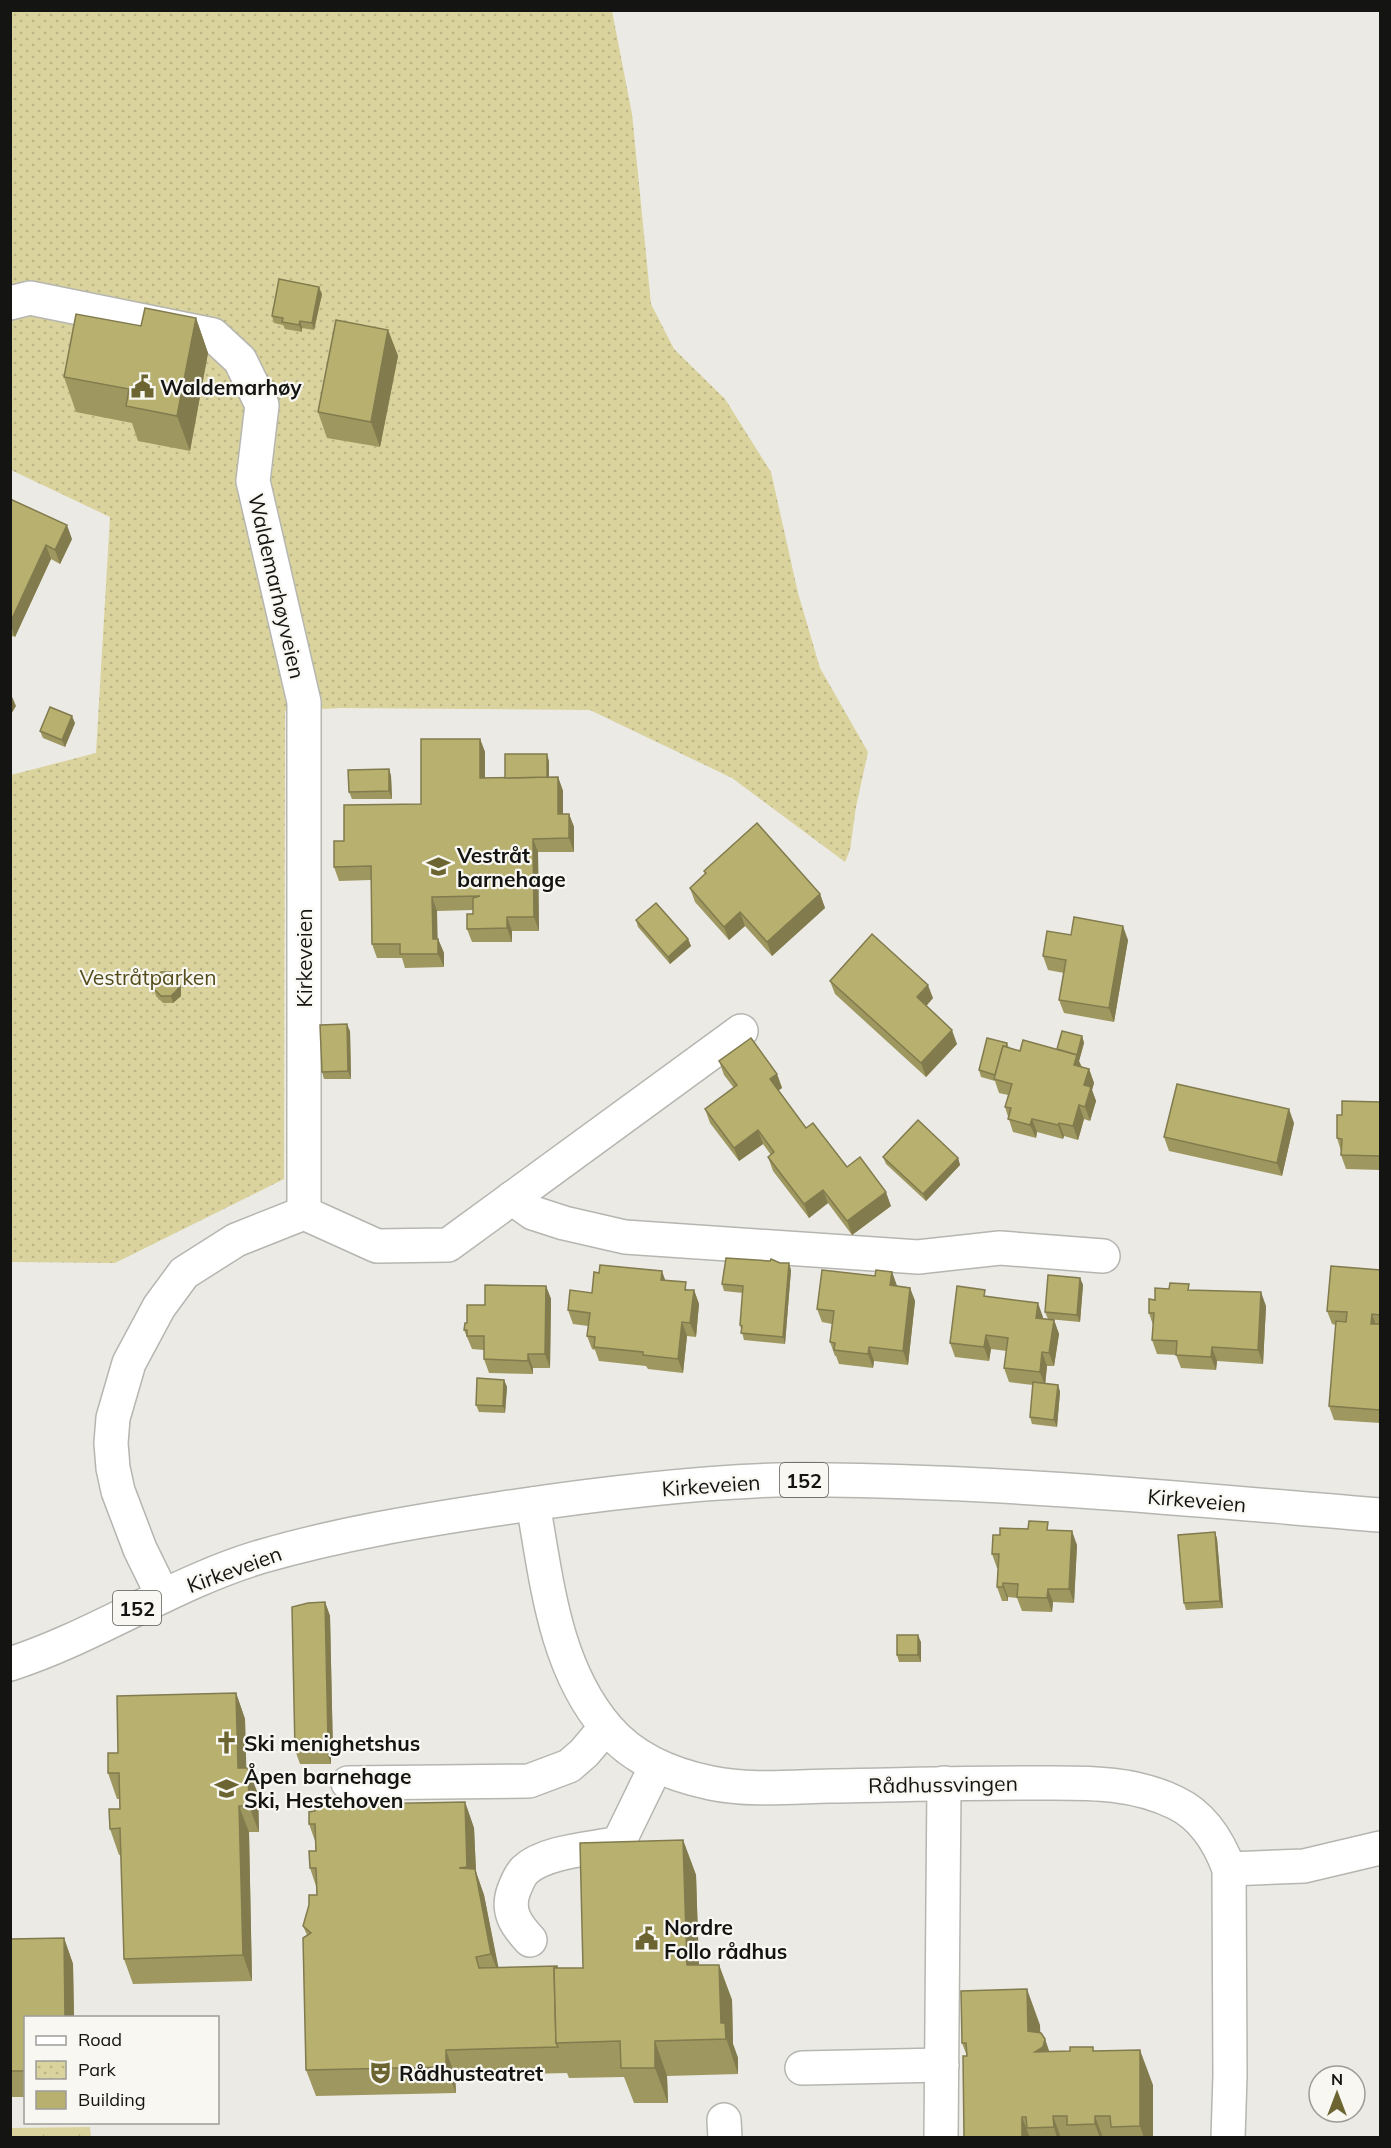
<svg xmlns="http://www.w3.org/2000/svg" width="1391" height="2148" font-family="Mulish,sans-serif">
	<defs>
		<pattern id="grass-tufts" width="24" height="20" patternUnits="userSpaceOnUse" patternTransform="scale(1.5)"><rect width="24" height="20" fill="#dad39d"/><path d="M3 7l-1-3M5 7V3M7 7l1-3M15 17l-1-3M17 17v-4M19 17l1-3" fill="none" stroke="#bab486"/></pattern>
		<pattern id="park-dots" width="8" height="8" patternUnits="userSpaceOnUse" patternTransform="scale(1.5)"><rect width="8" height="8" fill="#dad39d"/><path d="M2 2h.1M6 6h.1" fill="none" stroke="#bab486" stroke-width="1.8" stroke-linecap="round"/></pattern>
	</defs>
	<rect width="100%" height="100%" fill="#ebeae5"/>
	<polygon fill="url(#grass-tufts)" points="90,2127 91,2137 11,2137 11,2128"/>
	<polygon fill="url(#park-dots)" points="11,11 612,11 632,114 651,304 674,349 725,399 771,472 798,593 820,668 868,752 856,807 850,850 845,862 732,778 590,710 341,708 285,711 284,1179 115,1263 11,1262 11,775 96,753 110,517 11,470"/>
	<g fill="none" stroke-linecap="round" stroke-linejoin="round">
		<defs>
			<g id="minor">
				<polyline points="10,303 30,298 213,335 240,360 262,405 253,481 304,702 304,1213"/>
				<polyline points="512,1198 533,1213 564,1223 625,1237 918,1257 1000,1248 1103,1256"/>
				<path d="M533,1504c14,77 21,162 74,224 26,31 65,47 104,55 38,8 80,4 119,3 69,-1 138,-3 207,-3 48,0 95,-2 139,20 27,13 43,39 53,66l1,207 -2,62"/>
				<polyline points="163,1596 140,1549 118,1491 113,1468 111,1443 113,1418 129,1363 159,1307 184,1273 236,1240 304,1213 377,1246 448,1245 741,1031"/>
				<polyline points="348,1783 529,1781 569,1766 584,1753 606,1727"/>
				<polyline points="1229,1869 1304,1866 1380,1848"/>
				<path d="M530,1940c-14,-15 -24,-29 -16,-50 3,-7 5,-14 11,-20 19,-18 63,-21 89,-26l6,-4 36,-74"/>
				<polyline points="802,2068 942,2065"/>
				<polyline points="724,2120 725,2138"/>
				<polyline points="941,2138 944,1783"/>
			</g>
			<path id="major" d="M10,1664c87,-28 164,-82 253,-108 76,-22 155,-35 234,-47 92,-14 186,-26 280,-29 53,-1 108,1 161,3 148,6 295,20 442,32"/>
		</defs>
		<use href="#minor" stroke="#b6b6b1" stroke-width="36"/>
		<use href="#major" stroke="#b6b6b1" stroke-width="36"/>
		<use href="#minor" stroke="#fff" stroke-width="33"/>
		<use href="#major" stroke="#fff" stroke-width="33"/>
	</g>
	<g fill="#9e975f">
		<polygon points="322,294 314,330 302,328 302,332 285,329 283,325 274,323 272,316"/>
		<polygon points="196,318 208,353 190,451 138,441 132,423 76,412 64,377 141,326"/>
		<polygon points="388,330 398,356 380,447 327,438 318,412"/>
		<polygon points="10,499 72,539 60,564 51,559 15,637 10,635"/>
		<polygon points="75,723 65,747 43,738 40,731"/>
		<polygon points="480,739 485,752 485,778 505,778 549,761 549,777 558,777 563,791 563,814 569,814 574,827 574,852 538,852 539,931 512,931 512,942 472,942 467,929 473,914 473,910 437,911 437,939 438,939 444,953 444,967 405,968 402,958 377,958 372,944 371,880 339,881 334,867 344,841 421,804"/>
		<polygon points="389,769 391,776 392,799 352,799 349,792"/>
		<polygon points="704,871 820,894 825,908 772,956 745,926 729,940 695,902 690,888 705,874"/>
		<polygon points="636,920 688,939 691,946 670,964 638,927"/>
		<polygon points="1071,935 1128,940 1114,1022 1064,1013 1059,1000 1064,973 1048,970 1043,956"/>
		<polygon points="178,979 181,986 181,996 173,1003 163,1003 156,996 154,989"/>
		<polygon points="830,981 933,998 926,1006 957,1044 926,1077 835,994"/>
		<polygon points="350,1031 351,1079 324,1079 322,1072"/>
		<polygon points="1082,1036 1084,1043 1079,1061 1082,1067 1089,1069 1094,1083 1092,1090 1096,1101 1090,1121 1084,1119 1078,1140 1064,1136 1063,1139 1037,1132 1036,1138 1013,1132 1005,1107 1008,1095 999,1093 995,1081 981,1077 979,1070 1007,1043 1009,1048 1020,1051 1057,1049"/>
		<polygon points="719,1061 777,1074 782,1088 778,1090 806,1128 847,1167 891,1206 852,1235 828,1203 809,1218 773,1171 768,1157 771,1155 763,1144 739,1161 710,1123 705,1109 734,1088 724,1075"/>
		<polygon points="1380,1102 1380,1170 1346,1169 1341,1155 1341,1151 1337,1138 1342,1115"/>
		<polygon points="1294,1123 1282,1176 1169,1151 1164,1137"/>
		<polygon points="883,1157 958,1158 960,1165 926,1201 886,1164"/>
		<polygon points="791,1270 785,1344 744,1340 740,1325 743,1293 724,1291 722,1284"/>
		<polygon points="1380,1270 1380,1423 1334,1420 1329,1406 1336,1325 1332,1324 1327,1311"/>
		<polygon points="892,1272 897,1286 910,1288 915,1301 908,1365 874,1361 873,1368 839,1364 836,1356 835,1356 830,1342 832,1324 822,1322 817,1309 875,1276"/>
		<polygon points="1080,1278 1083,1285 1080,1322 1048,1319 1045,1312"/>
		<polygon points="666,1280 689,1290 694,1290 699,1304 696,1337 687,1336 683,1373 648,1369 646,1366 599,1361 595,1350 592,1349 587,1336 588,1326 573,1324 568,1310 592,1293"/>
		<polygon points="546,1286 551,1299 550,1368 533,1368 533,1374 489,1373 484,1359 484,1350 472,1349 464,1330 467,1323 485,1305"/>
		<polygon points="1191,1290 1266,1306 1263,1364 1217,1361 1216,1370 1181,1368 1176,1355 1157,1354 1152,1340 1153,1325 1149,1313 1155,1300"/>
		<polygon points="987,1296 1043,1317 1043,1319 1054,1320 1059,1334 1054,1366 1047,1366 1045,1384 1058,1385 1060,1392 1057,1427 1032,1424 1030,1417 1033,1385 1009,1382 1004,1368 1007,1351 991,1349 989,1361 955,1357 950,1343"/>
		<polygon points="504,1380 507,1387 505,1413 479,1412 476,1405"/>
		<polygon points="1051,1530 1077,1545 1074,1603 1053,1602 1052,1612 1022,1611 1017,1598 1008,1597 1008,1601 1002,1601 997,1587 998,1568 997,1568 992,1554 1000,1535"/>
		<polygon points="1215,1532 1217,1539 1223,1608 1186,1610 1184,1603"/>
		<polygon points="325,1602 330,1616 333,1754 331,1754 331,1764 300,1764 295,1750"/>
		<polygon points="921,1642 921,1662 899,1662 897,1655"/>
		<polygon points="236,1693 245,1719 246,1768 258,1794 259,1832 249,1832 252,1981 133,1984 124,1959 121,1855 119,1855 110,1829 120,1809 119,1799 117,1799 108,1773 118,1753"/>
		<polygon points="465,1802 474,1828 476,1872 484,1895 498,1968 557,1966 558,1968 583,1968 683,1840 696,1875 699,1965 719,1965 732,2000 733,2044 738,2058 738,2074 667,2076 668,2103 634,2103 624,2077 569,2078 567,2073 455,2076 456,2093 316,2096 306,2070 307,1935 303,1926 317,1895 316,1886 310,1868 316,1851 315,1841 309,1824"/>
		<polygon points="64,1938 73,1964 74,2018 26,2018 26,2097 10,2097 10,1939"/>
		<polygon points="1040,2025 1040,2033 1045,2039 1049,2052 1095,2051 1153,2085 1153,2138 964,2138 967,2056 962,2043"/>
	</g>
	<g fill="#817b4e">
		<polygon points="319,287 322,294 314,330 312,323"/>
		<polygon points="196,318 208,353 190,451 177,416"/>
		<polygon points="300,321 302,328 302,332 299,325"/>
		<polygon points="388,330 398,356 380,447 371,422"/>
		<polygon points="67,525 72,539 60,564 55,550"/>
		<polygon points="46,545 51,559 15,637 10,623"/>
		<polygon points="10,692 16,706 10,716"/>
		<polygon points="72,716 75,723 65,747 62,740"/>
		<polygon points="480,739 485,752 485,792 480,778"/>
		<polygon points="547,754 549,761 549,785 547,778"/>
		<polygon points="389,769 391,776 392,799 389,791"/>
		<polygon points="558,777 563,791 563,827 558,814"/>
		<polygon points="569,814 574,827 574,852 569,838"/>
		<polygon points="533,839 538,852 539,931 534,917"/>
		<polygon points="820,894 825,908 772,956 767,942"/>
		<polygon points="432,897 437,911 438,953 433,939"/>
		<polygon points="740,912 745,926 729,940 724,927"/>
		<polygon points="507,917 512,931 512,942 507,928"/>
		<polygon points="1123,926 1128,940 1114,1022 1109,1008"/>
		<polygon points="438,939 444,953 444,967 438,954"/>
		<polygon points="688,939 691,946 670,964 668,957"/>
		<polygon points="178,979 181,986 181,996 173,1003 171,996"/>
		<polygon points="928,985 933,998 922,1011 917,997"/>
		<polygon points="347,1024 350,1031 351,1079 348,1071"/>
		<polygon points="952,1030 957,1044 926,1077 921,1063"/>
		<polygon points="1082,1036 1084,1043 1079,1061 1082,1069 1074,1065"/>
		<polygon points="1089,1069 1094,1083 1092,1090 1096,1101 1090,1121 1085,1107 1084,1085"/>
		<polygon points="777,1074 782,1088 775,1093 770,1079"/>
		<polygon points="1079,1105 1084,1119 1078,1140 1073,1126"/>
		<polygon points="1289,1109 1294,1123 1282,1176 1277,1163"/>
		<polygon points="1032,1119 1037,1132 1036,1138 1030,1125"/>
		<polygon points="1059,1123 1064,1136 1063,1139 1058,1125"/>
		<polygon points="758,1130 763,1144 739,1161 734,1148"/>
		<polygon points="958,1158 960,1165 926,1201 923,1194"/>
		<polygon points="823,1190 828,1203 809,1218 804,1204"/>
		<polygon points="886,1192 891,1206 852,1235 847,1221"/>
		<polygon points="789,1263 791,1270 785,1344 783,1337"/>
		<polygon points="662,1271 667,1285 661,1280"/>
		<polygon points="892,1272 897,1286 890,1285"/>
		<polygon points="1080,1278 1083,1285 1080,1322 1077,1315"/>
		<polygon points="546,1286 551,1299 550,1368 545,1354"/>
		<polygon points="910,1288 915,1301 908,1365 903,1351"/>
		<polygon points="694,1290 699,1304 696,1337 690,1323"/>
		<polygon points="1261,1292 1266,1306 1263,1364 1258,1350"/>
		<polygon points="1038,1303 1043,1317 1041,1332 1036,1318"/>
		<polygon points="1372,1314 1377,1328 1371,1324"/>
		<polygon points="1054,1320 1059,1334 1054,1366 1049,1353"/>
		<polygon points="682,1322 687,1336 683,1373 678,1359"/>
		<polygon points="986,1335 991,1349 989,1361 984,1347"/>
		<polygon points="869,1347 874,1361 873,1368 868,1354"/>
		<polygon points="1212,1347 1217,1361 1216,1370 1211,1357"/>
		<polygon points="1042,1352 1047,1366 1045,1386 1040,1372"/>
		<polygon points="528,1354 533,1368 533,1374 528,1361"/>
		<polygon points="504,1380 507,1387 505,1413 503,1406"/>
		<polygon points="1058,1385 1060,1392 1057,1427 1054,1420"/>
		<polygon points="1072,1531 1077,1545 1074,1603 1069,1589"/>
		<polygon points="1215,1532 1217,1539 1223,1608 1220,1601"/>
		<polygon points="1003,1583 1008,1597 1008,1601 1003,1587"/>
		<polygon points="1048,1589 1053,1602 1052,1612 1047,1598"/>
		<polygon points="325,1602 330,1616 333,1754 328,1740"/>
		<polygon points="918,1635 921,1642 921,1662 918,1655"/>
		<polygon points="236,1693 245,1719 247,1794 238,1768"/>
		<polygon points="326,1740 331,1754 331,1764 326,1750"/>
		<polygon points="248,1768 258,1794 259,1832 249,1806"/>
		<polygon points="465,1802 474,1828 476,1872 484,1895 501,1980 491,1954 476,1893 467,1867"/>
		<polygon points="239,1806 249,1832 252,1981 243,1955"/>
		<polygon points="683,1840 696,1875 700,2000 687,1965"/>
		<polygon points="64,1938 73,1964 74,2018 65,2018"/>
		<polygon points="719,1965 732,2000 733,2044 738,2058 738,2074 721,2023"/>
		<polygon points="1027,1989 1040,2025 1041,2048 1045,2039 1057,2074 1048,2087 1028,2031"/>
		<polygon points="655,2041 667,2076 668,2103 655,2068"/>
		<polygon points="446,2050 455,2076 456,2093 446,2067"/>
		<polygon points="1140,2050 1153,2085 1153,2138 1144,2138 1140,2126"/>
		<polygon points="1053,2116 1061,2138 1057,2138 1054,2127"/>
		<polygon points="1095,2116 1103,2138 1100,2138 1095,2124"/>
		<polygon points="1022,2117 1030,2138 1022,2138"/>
	</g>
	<g fill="#b8b06f" stroke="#817b4e" stroke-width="1.5">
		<polygon points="279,279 319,287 312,323 300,321 299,325 282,322 283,318 272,316"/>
		<polygon points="145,308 196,318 177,416 126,406 129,389 64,377 76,314 141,326"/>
		<polygon points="336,320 388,330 371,422 318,412"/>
		<polygon points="10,499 67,525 55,550 46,545 10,623"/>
		<polygon points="50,707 72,716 62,740 40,731"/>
		<polygon points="421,739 480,739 480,778 558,777 558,814 569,814 569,838 533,839 534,917 507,917 507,928 467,929 467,914 473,914 473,898 480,896 432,897 433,939 438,939 438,954 400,954 400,944 372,944 371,866 334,867 334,841 344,841 344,805 421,804"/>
		<polygon points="505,754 547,754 547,777 505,778"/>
		<polygon points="389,769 389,791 349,792 348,770"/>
		<polygon points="757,823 820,894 767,942 740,912 724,927 690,888 706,873 704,871"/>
		<polygon points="656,903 688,939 668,957 636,920"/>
		<polygon points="1074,917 1123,926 1109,1008 1059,1000 1066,960 1043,956 1047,931 1071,935"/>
		<polygon points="872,934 928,985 917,997 952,1030 921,1063 830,981"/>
		<polygon points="161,972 171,972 178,979 178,989 171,996 161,996 154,989 154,979"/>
		<polygon points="347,1024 348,1071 322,1072 320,1025"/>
		<polygon points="1062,1031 1082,1036 1077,1055 1057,1049"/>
		<polygon points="751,1038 777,1074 770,1079 806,1128 813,1123 847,1167 860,1157 886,1192 847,1221 823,1190 804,1204 768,1157 774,1152 758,1130 734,1148 705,1109 737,1085 719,1061"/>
		<polygon points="987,1038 1007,1043 1006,1047 1003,1046 995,1075 979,1070"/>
		<polygon points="1023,1040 1077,1055 1074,1065 1089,1069 1084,1085 1091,1087 1085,1107 1079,1105 1073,1126 1059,1123 1058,1125 1032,1119 1030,1125 1008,1119 1011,1108 1005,1107 1012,1084 994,1079 1003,1046 1020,1051"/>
		<polygon points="1177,1084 1289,1109 1277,1163 1164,1137"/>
		<polygon points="1342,1101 1380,1102 1380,1156 1341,1155 1342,1139 1337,1138 1337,1115 1342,1115"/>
		<polygon points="918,1120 958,1158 923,1194 883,1157"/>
		<polygon points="726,1258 770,1261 771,1259 780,1263 789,1263 783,1337 741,1333 742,1326 740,1325 743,1286 722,1284"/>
		<polygon points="600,1265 662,1271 661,1280 686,1282 685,1290 694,1290 690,1323 682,1322 678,1359 643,1355 643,1352 594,1347 595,1337 587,1336 590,1313 568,1310 570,1290 592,1293 594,1272 599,1273"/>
		<polygon points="1331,1266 1380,1270 1380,1315 1372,1314 1371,1324 1380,1324 1380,1410 1329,1406 1336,1321 1346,1322 1347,1312 1327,1311"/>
		<polygon points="822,1270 875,1276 876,1270 892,1272 890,1285 910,1288 903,1351 869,1347 868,1354 834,1350 835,1343 830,1342 834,1311 817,1309"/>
		<polygon points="1048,1275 1080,1278 1077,1315 1045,1312"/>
		<polygon points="1170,1283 1189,1284 1188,1290 1261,1292 1258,1350 1212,1347 1211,1357 1176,1355 1177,1341 1152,1340 1154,1313 1149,1313 1149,1299 1155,1300 1155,1288 1169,1289"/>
		<polygon points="485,1285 546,1286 545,1354 528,1354 528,1361 484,1359 484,1336 467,1336 467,1330 464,1330 465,1323 467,1323 467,1305 485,1305"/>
		<polygon points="957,1286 985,1290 984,1296 1038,1303 1036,1318 1054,1320 1049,1353 1042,1352 1040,1372 1004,1368 1008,1338 986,1335 984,1347 950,1343"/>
		<polygon points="477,1378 504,1380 503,1406 476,1405"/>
		<polygon points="1033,1382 1058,1385 1054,1420 1030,1417"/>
		<polygon points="1029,1521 1048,1522 1047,1530 1072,1531 1069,1589 1048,1589 1047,1598 1017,1597 1018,1584 1003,1583 1003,1587 997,1587 999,1554 992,1554 993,1535 1000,1535 1000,1528 1028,1529"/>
		<polygon points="1215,1532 1220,1601 1184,1603 1178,1535"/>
		<polygon points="325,1602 328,1740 326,1740 326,1750 295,1750 292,1607 308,1603"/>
		<rect x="897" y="1635" width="21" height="20"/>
		<polygon points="236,1693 238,1768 248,1768 249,1806 239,1806 243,1955 124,1959 120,1828 110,1829 109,1809 120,1809 119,1773 108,1773 108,1753 118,1753 117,1696"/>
		<polygon points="465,1802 467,1867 459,1868 475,1869 491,1954 476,1957 479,1968 557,1966 557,1968 554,1968 556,2043 558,2047 446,2050 446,2067 306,2070 303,1938 311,1933 303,1926 309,1905 309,1895 317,1895 316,1868 310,1868 309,1851 316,1851 315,1824 309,1824 309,1812 315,1811 314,1805"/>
		<polygon points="683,1840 687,1965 719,1965 721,2023 725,2023 726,2039 655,2041 655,2068 621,2068 620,2041 556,2043 554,1968 583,1968 580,1843"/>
		<polygon points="64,1938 65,2018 26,2018 26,2071 10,2071 10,1939"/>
		<polygon points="1027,1989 1028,2031 1041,2033 1045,2039 1043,2047 1035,2052 1070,2051 1070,2047 1093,2047 1093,2051 1140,2050 1140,2126 1111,2127 1110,2116 1095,2116 1095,2124 1067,2125 1067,2116 1053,2116 1054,2127 1027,2128 1026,2117 1022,2117 1022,2138 964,2138 963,2056 967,2056 966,2043 962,2043 961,1991"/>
	</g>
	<defs>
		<symbol id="civic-bare" viewBox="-9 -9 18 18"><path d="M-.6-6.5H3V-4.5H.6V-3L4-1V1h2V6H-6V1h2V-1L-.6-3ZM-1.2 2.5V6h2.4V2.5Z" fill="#6c6532" stroke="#f8f7f2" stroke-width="2.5" paint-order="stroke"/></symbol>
		<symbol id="school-bare" viewBox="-9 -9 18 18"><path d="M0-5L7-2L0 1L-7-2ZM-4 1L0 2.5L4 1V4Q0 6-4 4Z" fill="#6c6532" stroke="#f8f7f2" stroke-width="2.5" paint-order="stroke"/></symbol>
		<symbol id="church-bare" viewBox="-9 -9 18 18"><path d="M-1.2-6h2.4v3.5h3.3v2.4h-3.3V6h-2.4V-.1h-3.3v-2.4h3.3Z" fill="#6c6532" stroke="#f8f7f2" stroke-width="2.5" paint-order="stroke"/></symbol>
		<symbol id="theatre-bare" viewBox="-9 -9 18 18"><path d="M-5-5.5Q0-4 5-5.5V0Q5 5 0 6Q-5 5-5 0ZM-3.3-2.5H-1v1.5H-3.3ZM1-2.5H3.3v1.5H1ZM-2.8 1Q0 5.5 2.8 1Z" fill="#6c6532" stroke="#f8f7f2" stroke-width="2.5" paint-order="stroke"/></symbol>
	</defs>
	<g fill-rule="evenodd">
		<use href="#civic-bare" x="126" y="370" width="33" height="33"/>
		<use href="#school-bare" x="422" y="850" width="33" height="33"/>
		<use href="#church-bare" x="210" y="1726" width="33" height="33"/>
		<use href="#school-bare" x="210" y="1772" width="33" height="33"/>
		<use href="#civic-bare" x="630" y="1922" width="33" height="33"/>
		<use href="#theatre-bare" x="364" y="2056" width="33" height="33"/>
	</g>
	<g text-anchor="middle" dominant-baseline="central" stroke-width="4.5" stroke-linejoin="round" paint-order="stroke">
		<g fill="#f8f7f2" stroke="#585855" stroke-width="1.5">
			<rect x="780" y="1463" width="48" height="34" rx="4.5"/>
			<rect x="113" y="1591" width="48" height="34" rx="4.5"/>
		</g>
		<g font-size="20" font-weight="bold" fill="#141412">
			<text x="804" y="1480">152</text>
			<text x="137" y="1608">152</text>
		</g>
		<g font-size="21" font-weight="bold" fill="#141412" stroke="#f8f7f2" text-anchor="start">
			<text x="160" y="387">Waldemarhøy</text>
			<text x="457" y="855">Vestråt<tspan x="457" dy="24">barnehage</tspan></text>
			<text x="244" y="1743">Ski menighetshus</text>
			<text x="244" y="1776">Åpen barnehage<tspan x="244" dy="24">Ski, Hestehoven</tspan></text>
			<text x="664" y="1927">Nordre<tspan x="664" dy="24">Follo rådhus</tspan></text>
			<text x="399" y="2073">Rådhusteatret</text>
		</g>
		<g font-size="21" fill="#141412" stroke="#f8f7f2">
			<text transform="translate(277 586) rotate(77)">Waldemarhøyveien</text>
			<text transform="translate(304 958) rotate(-90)">Kirkeveien</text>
			<text transform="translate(711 1485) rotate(-4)">Kirkeveien</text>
			<text transform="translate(1197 1500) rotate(5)">Kirkeveien</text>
			<text transform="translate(234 1569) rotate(-20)">Kirkeveien</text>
			<text transform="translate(943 1784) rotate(-1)">Rådhussvingen</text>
		</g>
		<g font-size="21" fill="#534c1a" stroke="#f8f7f2">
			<text x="148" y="977">Vestråtparken</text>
		</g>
	</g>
	<rect width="1391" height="2148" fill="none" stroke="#141412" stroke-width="24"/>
	<rect x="24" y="2016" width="195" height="108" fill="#f8f7f2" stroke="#9d9c98" stroke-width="1.5"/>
	<rect x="36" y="2036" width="30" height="9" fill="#ffffff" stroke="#9d9c98" stroke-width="1.5"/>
	<text x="78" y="2046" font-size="18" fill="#141412">Road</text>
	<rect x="36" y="2061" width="30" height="18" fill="url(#park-dots)" stroke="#9d9c98" stroke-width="1.5"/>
	<text x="78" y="2076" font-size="18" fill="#141412">Park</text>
	<rect x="36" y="2091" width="30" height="18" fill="#b8b06f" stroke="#9d9c98" stroke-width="1.5"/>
	<text x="78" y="2106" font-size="18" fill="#141412">Building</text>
	<g transform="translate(1337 2094)"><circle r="28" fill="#f8f7f2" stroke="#9d9c98" stroke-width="1.5"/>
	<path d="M0-4.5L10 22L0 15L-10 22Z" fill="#6c6532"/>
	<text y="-9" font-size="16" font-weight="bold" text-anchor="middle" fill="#141412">N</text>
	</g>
</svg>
